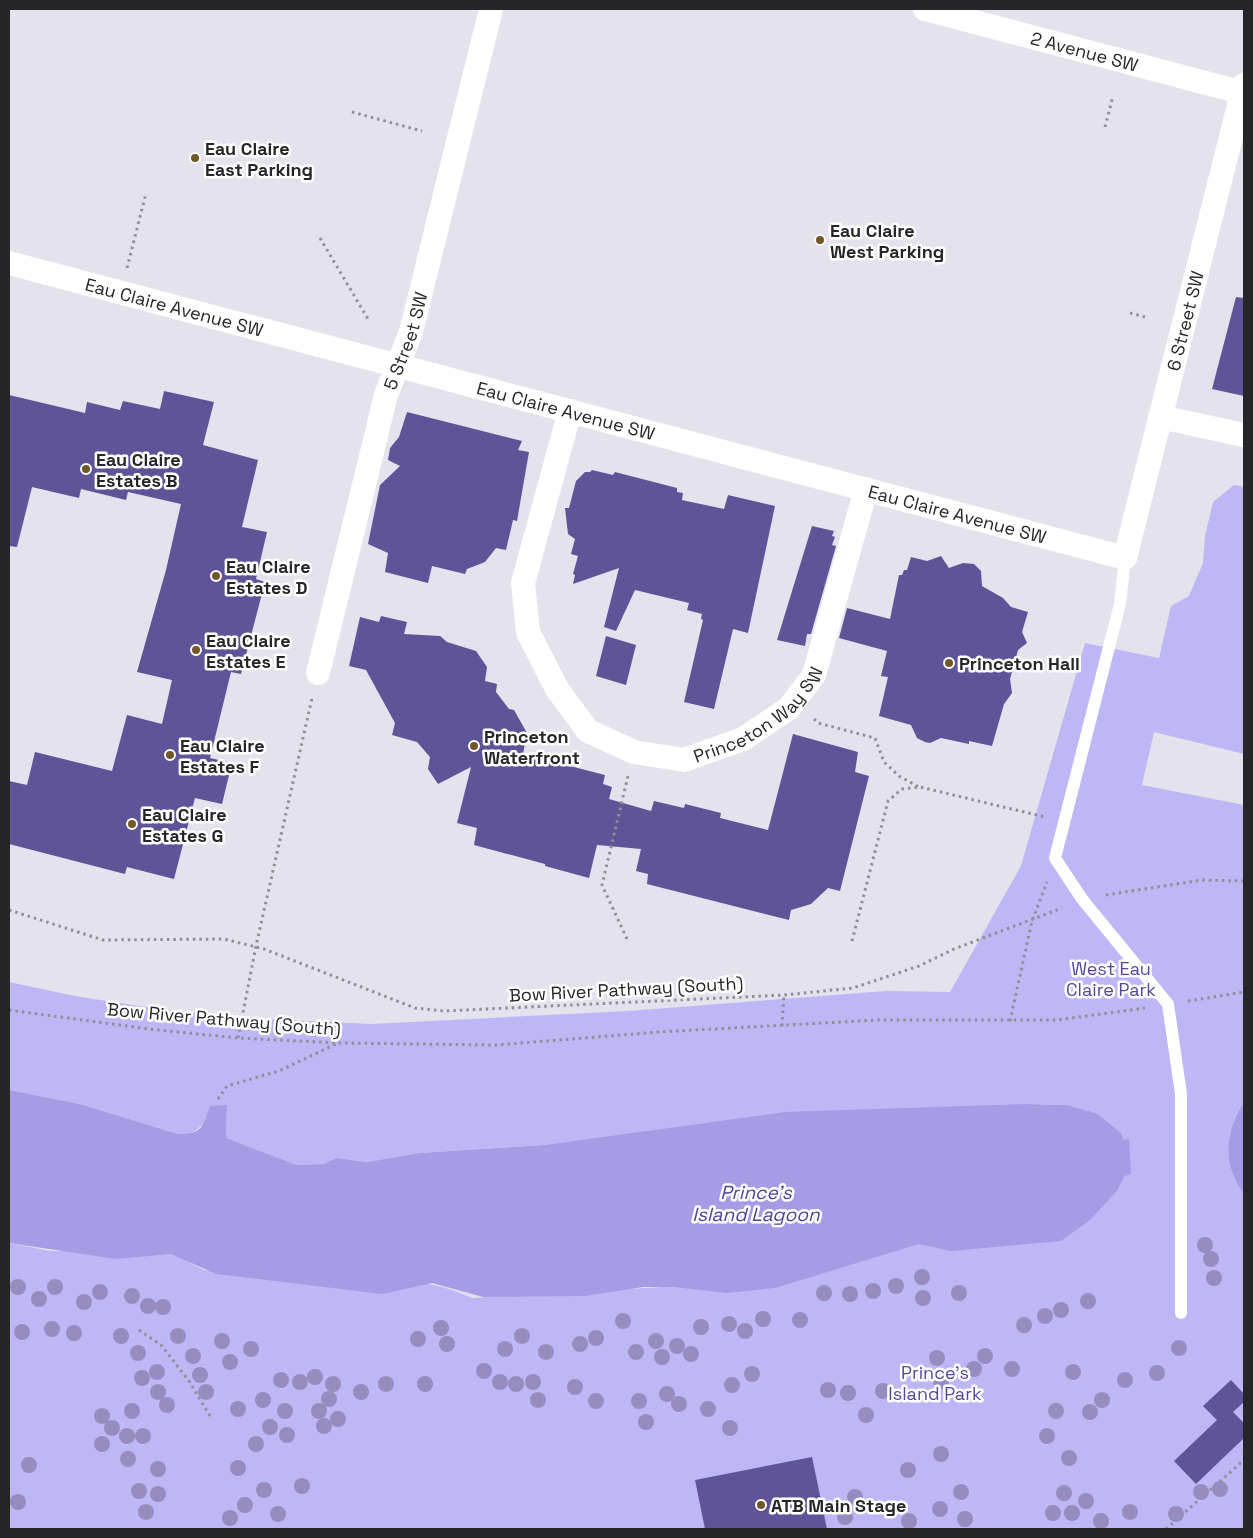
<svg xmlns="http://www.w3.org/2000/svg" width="1253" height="1538" font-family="'Space Grotesk',sans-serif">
	<rect width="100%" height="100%" fill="#e3e2ed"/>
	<path fill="#beb7f6" d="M1234,485l10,2v267l-90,-22 -12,53 102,20v297c-20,29 -22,63 0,92v335h-1235v-286l41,8 120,1 34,18 183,23c35,-17 52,-8 86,5l275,-16 369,-91 8,-15 -2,-36 -27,-27 -29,-8 -43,-1 -479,41 -126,8 -52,9 -30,-4 -14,6 -26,1 -71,-27 1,-33 -36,29h-13l-98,-30 -71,-14v-108l66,14 70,11 96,11 130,6 257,-13 258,-20 64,1 71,-126 64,-223 74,15 12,-52 18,-10 14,-33 2,-27 8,-34z"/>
	<g fill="#a59ce5">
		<path d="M9,1090l71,14 98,30c24,1 25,-8 32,-28l17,-1 -1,33 71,27 26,-1 14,-6 30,4 52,-9 126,-8 240,-33 239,-8 43,1 29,8 25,20 2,7 6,-1 2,35 -6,2 -8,15 -27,29 -29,21 -110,10 -32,-7 -144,44 -48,5 -53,-6h-31l-58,9 -102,1 -51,-14 -50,11 -166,-20 -45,-20 -55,5 -107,-16z"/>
		<path d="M1244,1102v92c-22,-29 -20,-62 0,-92z"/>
	</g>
	<g fill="#5e5497">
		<polygon points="1236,297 1244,298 1244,396 1212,389"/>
		<polygon points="164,391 214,402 203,445 258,460 242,527 267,532 256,579 265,582 241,674 231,672 210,758 232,763 222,804 195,798 174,879 127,867 125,874 9,844 9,781 27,785 35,752 112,771 127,715 162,724 172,680 137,672 166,570 181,504 128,492 126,500 81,489 79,498 32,487 17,547 9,546 9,395 85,413 87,402 120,410 123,401 160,409"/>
		<polygon points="407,412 522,441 518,450 529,452 517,521 513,520 506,550 496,548 485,562 467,569 465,574 432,566 428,583 385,572 388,553 368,544 380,485 400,466 388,460 390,448 399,437"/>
		<polygon points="592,470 613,475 615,472 677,488 677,492 683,493 682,500 724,509 728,495 775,506 748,633 733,629 714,709 684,702 703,620 701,619 702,614 687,610 689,603 635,590 616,631 604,627 619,568 573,584 575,575 573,574 578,556 571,554 575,539 568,534 565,508 569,508 576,481 585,472 590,472"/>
		<polygon points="812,526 834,531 832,536 835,537 832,545 836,546 811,634 807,634 805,646 777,640"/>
		<polygon points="941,556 949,568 963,563 974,564 981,571 982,586 1003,598 1011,607 1028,612 1022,632 1027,643 1018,650 1010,679 1012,693 1004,704 992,746 969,741 969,744 941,738 930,743 925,742 917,738 911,725 879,716 888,677 881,676 887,651 839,638 847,608 890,619 899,575 902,575 904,570 907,570 911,557 927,561"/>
		<polygon points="381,616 407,622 404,634 440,636 447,642 476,651 487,667 485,681 497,684 496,692 509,709 514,710 527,733 523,754 605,775 603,784 612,787 609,799 651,811 654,801 684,808 685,804 721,813 720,818 768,830 793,734 858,752 855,772 869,776 840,891 828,888 811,904 791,910 789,920 647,884 648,874 636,871 641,849 597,845 589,878 545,866 545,864 474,845 477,828 457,823 471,767 438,784 428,769 430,757 417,742 392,735 395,723 366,670 349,666 360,617 379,622"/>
		<polygon points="606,636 636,645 626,685 596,676"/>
		<polygon points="1231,1380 1244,1394 1244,1402 1233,1412 1244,1423 1244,1438 1196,1484 1174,1461 1217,1420 1203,1406"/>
		<polygon points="812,1457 827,1529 705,1529 695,1480"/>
	</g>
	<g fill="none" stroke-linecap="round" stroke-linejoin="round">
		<g stroke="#8f8f96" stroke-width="3" stroke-dasharray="2.5 4" stroke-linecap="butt">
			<polyline points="352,112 422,131"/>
			<polyline points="1105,127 1113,96"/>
			<polyline points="320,238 368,319"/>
			<polyline points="127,268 146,193"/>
			<polyline points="1130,313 1145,317"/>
			<polyline points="814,719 818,723 875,738 884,762 899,776 919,787"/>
			<polyline points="1106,895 1202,880 1244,881"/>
			<polyline points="9,910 103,940 224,939 264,949 415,1008 444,1011 784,995 853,988 919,966 954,949 1062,908"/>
			<polyline points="627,939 602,885 628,776"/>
			<polyline points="852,941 888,801 902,789 920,787 1045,817"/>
			<polyline points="1188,1001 1244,992"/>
			<polyline points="9,1010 149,1029 238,1038 339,1043 497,1045 658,1032 878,1020 1057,1020 1145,1008"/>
			<polyline points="1010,1021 1032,921 1047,882"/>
			<polyline points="782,1026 784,995"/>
			<polyline points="238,1038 256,946 312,698"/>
			<polyline points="218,1099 227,1086 279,1071 338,1043"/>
			<polyline points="139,1330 161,1345 189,1381 210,1416"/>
			<polyline points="1166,1529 1244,1460"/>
		</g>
		<polyline stroke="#fff" stroke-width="12" points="1125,558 1120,604 1055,858 1082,899 1168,1004 1181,1094 1181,1313"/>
		<g stroke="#fff" stroke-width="24">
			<path id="s1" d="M925,9l319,84"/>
			<path id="s2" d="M9,263l1116,295 119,-473"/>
			<path id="s3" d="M570,411l-47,172 5,49 29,57 31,42 46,21 50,8 59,-21 46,-31 25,-33 52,-186"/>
			<polyline points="1160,417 1244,435"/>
			<path id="s4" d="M318,673l68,-278 25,-63 80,-323"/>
		</g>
	</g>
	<g fill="#968cc0">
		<circle cx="1205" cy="1245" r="8"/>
		<circle cx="1211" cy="1259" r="8"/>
		<circle cx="922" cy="1277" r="8"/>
		<circle cx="1214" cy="1278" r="8"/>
		<circle cx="896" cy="1286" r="8"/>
		<circle cx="18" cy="1287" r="8"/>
		<circle cx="55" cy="1287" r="8"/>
		<circle cx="873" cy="1291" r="8"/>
		<circle cx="100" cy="1292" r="8"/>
		<circle cx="824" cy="1293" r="8"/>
		<circle cx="959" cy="1293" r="8"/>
		<circle cx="850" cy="1294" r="8"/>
		<circle cx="132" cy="1296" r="8"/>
		<circle cx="923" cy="1298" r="8"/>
		<circle cx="39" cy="1299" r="8"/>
		<circle cx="1088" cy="1301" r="8"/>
		<circle cx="84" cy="1302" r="8"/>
		<circle cx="148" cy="1306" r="8"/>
		<circle cx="163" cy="1307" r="8"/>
		<circle cx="1061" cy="1310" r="8"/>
		<circle cx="1045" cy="1316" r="8"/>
		<circle cx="763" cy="1319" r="8"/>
		<circle cx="800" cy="1320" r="8"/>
		<circle cx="623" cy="1321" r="8"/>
		<circle cx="729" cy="1324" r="8"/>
		<circle cx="1024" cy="1325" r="8"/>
		<circle cx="701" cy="1327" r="8"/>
		<circle cx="441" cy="1328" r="8"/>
		<circle cx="52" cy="1329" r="8"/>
		<circle cx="745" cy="1331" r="8"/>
		<circle cx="22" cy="1332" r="8"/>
		<circle cx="74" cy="1333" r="8"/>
		<circle cx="121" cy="1336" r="8"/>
		<circle cx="178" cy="1336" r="8"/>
		<circle cx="522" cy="1336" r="8"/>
		<circle cx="596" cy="1338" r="8"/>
		<circle cx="418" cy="1339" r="8"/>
		<circle cx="222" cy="1341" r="8"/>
		<circle cx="656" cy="1341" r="8"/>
		<circle cx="447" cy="1344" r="8"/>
		<circle cx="580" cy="1344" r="8"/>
		<circle cx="677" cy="1346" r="8"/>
		<circle cx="1179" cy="1348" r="8"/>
		<circle cx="251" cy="1349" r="8"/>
		<circle cx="505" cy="1349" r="8"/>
		<circle cx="546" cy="1352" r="8"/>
		<circle cx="636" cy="1352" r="8"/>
		<circle cx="138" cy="1353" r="8"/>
		<circle cx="691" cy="1354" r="8"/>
		<circle cx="193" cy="1356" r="8"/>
		<circle cx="985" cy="1356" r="8"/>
		<circle cx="662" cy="1357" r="8"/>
		<circle cx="937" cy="1358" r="8"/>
		<circle cx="230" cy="1362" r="8"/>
		<circle cx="974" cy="1369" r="8"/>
		<circle cx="1012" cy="1369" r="8"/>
		<circle cx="484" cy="1371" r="8"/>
		<circle cx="157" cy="1372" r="8"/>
		<circle cx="1073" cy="1372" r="8"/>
		<circle cx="1157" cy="1373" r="8"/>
		<circle cx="752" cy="1374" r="8"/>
		<circle cx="200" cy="1375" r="8"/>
		<circle cx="315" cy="1377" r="8"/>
		<circle cx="142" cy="1378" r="8"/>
		<circle cx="281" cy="1380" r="8"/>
		<circle cx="1125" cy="1380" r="8"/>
		<circle cx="941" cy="1381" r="8"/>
		<circle cx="300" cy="1382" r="8"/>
		<circle cx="500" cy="1382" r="8"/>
		<circle cx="533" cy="1382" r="8"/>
		<circle cx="333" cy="1384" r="8"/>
		<circle cx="386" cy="1384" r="8"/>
		<circle cx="425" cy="1384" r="8"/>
		<circle cx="516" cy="1384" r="8"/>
		<circle cx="732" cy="1385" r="8"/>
		<circle cx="575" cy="1387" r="8"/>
		<circle cx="828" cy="1390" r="8"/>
		<circle cx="883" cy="1391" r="8"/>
		<circle cx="158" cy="1392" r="8"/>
		<circle cx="206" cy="1392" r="8"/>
		<circle cx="361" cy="1392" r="8"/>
		<circle cx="848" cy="1393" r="8"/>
		<circle cx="667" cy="1394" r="8"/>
		<circle cx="329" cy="1399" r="8"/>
		<circle cx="263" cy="1400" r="8"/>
		<circle cx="538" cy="1400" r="8"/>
		<circle cx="1102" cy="1400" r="8"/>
		<circle cx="596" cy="1401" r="8"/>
		<circle cx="639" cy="1401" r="8"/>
		<circle cx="679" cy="1404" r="8"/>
		<circle cx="167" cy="1405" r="8"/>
		<circle cx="238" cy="1409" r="8"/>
		<circle cx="708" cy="1409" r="8"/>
		<circle cx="132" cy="1411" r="8"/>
		<circle cx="285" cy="1411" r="8"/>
		<circle cx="319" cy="1411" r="8"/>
		<circle cx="1056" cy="1411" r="8"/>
		<circle cx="1090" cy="1412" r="8"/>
		<circle cx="866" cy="1415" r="8"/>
		<circle cx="102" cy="1416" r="8"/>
		<circle cx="338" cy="1419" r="8"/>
		<circle cx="646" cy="1422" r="8"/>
		<circle cx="324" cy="1426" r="8"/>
		<circle cx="270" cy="1427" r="8"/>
		<circle cx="112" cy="1428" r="8"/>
		<circle cx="730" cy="1428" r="8"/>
		<circle cx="287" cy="1435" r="8"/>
		<circle cx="127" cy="1436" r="8"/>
		<circle cx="143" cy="1436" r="8"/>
		<circle cx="1047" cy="1436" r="8"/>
		<circle cx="102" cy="1444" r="8"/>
		<circle cx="256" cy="1444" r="8"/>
		<circle cx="941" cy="1454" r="8"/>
		<circle cx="1069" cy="1458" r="8"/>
		<circle cx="128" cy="1459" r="8"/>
		<circle cx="29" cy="1465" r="8"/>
		<circle cx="238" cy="1468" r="8"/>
		<circle cx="158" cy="1469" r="8"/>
		<circle cx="908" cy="1470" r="8"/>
		<circle cx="302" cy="1486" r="8"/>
		<circle cx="1220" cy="1489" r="8"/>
		<circle cx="264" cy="1490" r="8"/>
		<circle cx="139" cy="1491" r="8"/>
		<circle cx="961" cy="1492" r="8"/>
		<circle cx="1201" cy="1492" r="8"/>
		<circle cx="1064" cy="1493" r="8"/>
		<circle cx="158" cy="1494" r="8"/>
		<circle cx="855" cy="1497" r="8"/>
		<circle cx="1086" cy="1501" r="8"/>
		<circle cx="18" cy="1502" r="8"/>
		<circle cx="245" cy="1505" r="8"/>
		<circle cx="940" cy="1509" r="8"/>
		<circle cx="146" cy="1512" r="8"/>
		<circle cx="1130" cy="1512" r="8"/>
		<circle cx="1053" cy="1513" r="8"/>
		<circle cx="1072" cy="1513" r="8"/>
		<circle cx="278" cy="1514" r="8"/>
		<circle cx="1176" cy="1514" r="8"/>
		<circle cx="845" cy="1517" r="8"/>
		<circle cx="230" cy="1518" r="8"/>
		<circle cx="965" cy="1519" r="8"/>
		<circle cx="909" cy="1521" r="8"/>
		<circle cx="1101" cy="1521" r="8"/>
	</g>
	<g fill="#725729" stroke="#fff" stroke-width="2">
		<circle cx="195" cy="158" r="5"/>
		<circle cx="820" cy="240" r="5"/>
		<circle cx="86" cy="469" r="5"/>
		<circle cx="216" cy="576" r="5"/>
		<circle cx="196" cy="650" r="5"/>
		<circle cx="949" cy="663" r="5"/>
		<circle cx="474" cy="746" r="5"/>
		<circle cx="170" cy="755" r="5"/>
		<circle cx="132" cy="824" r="5"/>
		<circle cx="761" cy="1505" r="5"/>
	</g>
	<g text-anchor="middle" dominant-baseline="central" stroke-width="5" stroke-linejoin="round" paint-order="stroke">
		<g font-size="18" fill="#26262a" stroke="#fff">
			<text stroke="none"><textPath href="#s1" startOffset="165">2 Avenue SW</textPath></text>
			<text stroke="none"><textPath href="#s2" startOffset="171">Eau Claire Avenue SW</textPath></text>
			<text stroke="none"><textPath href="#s2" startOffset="1399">6 Street SW</textPath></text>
			<text stroke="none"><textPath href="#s4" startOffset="344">5 Street SW</textPath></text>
			<text stroke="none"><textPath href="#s2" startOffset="576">Eau Claire Avenue SW</textPath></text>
			<text stroke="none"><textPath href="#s2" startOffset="981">Eau Claire Avenue SW</textPath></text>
			<text stroke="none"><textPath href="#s3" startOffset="534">Princeton Way SW</textPath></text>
			<text transform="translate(626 989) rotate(-3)">Bow River Pathway (South)</text>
			<text transform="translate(224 1019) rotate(5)">Bow River Pathway (South)</text>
		</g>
		<g font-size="18" font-weight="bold" fill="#26262a" stroke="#fff" text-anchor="start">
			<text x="205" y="148">Eau Claire<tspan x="205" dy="21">East Parking</tspan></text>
			<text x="830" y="230">Eau Claire<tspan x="830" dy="21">West Parking</tspan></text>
			<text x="96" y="459">Eau Claire<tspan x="96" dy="21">Estates B</tspan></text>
			<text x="226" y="566">Eau Claire<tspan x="226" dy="21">Estates D</tspan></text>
			<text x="206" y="640">Eau Claire<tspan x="206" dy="21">Estates E</tspan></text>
			<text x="959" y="663">Princeton Hall</text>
			<text x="484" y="736">Princeton<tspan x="484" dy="21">Waterfront</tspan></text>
			<text x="180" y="745">Eau Claire<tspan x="180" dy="21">Estates F</tspan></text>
			<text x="142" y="814">Eau Claire<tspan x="142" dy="21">Estates G</tspan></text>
			<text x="771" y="1505">ATB Main Stage</text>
		</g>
		<g font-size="18" fill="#57459c" stroke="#fff">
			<text x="1111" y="968">West Eau<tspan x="1111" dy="21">Claire Park</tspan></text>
			<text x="935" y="1372">Prince's<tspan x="935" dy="21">Island Park</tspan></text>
		</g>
		<g font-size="19" font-style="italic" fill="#524096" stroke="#fff">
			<text x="756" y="1192">Prince's<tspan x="756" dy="22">Island Lagoon</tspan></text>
		</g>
	</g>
	<rect width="1253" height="1538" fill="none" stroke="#26262a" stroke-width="20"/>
</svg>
